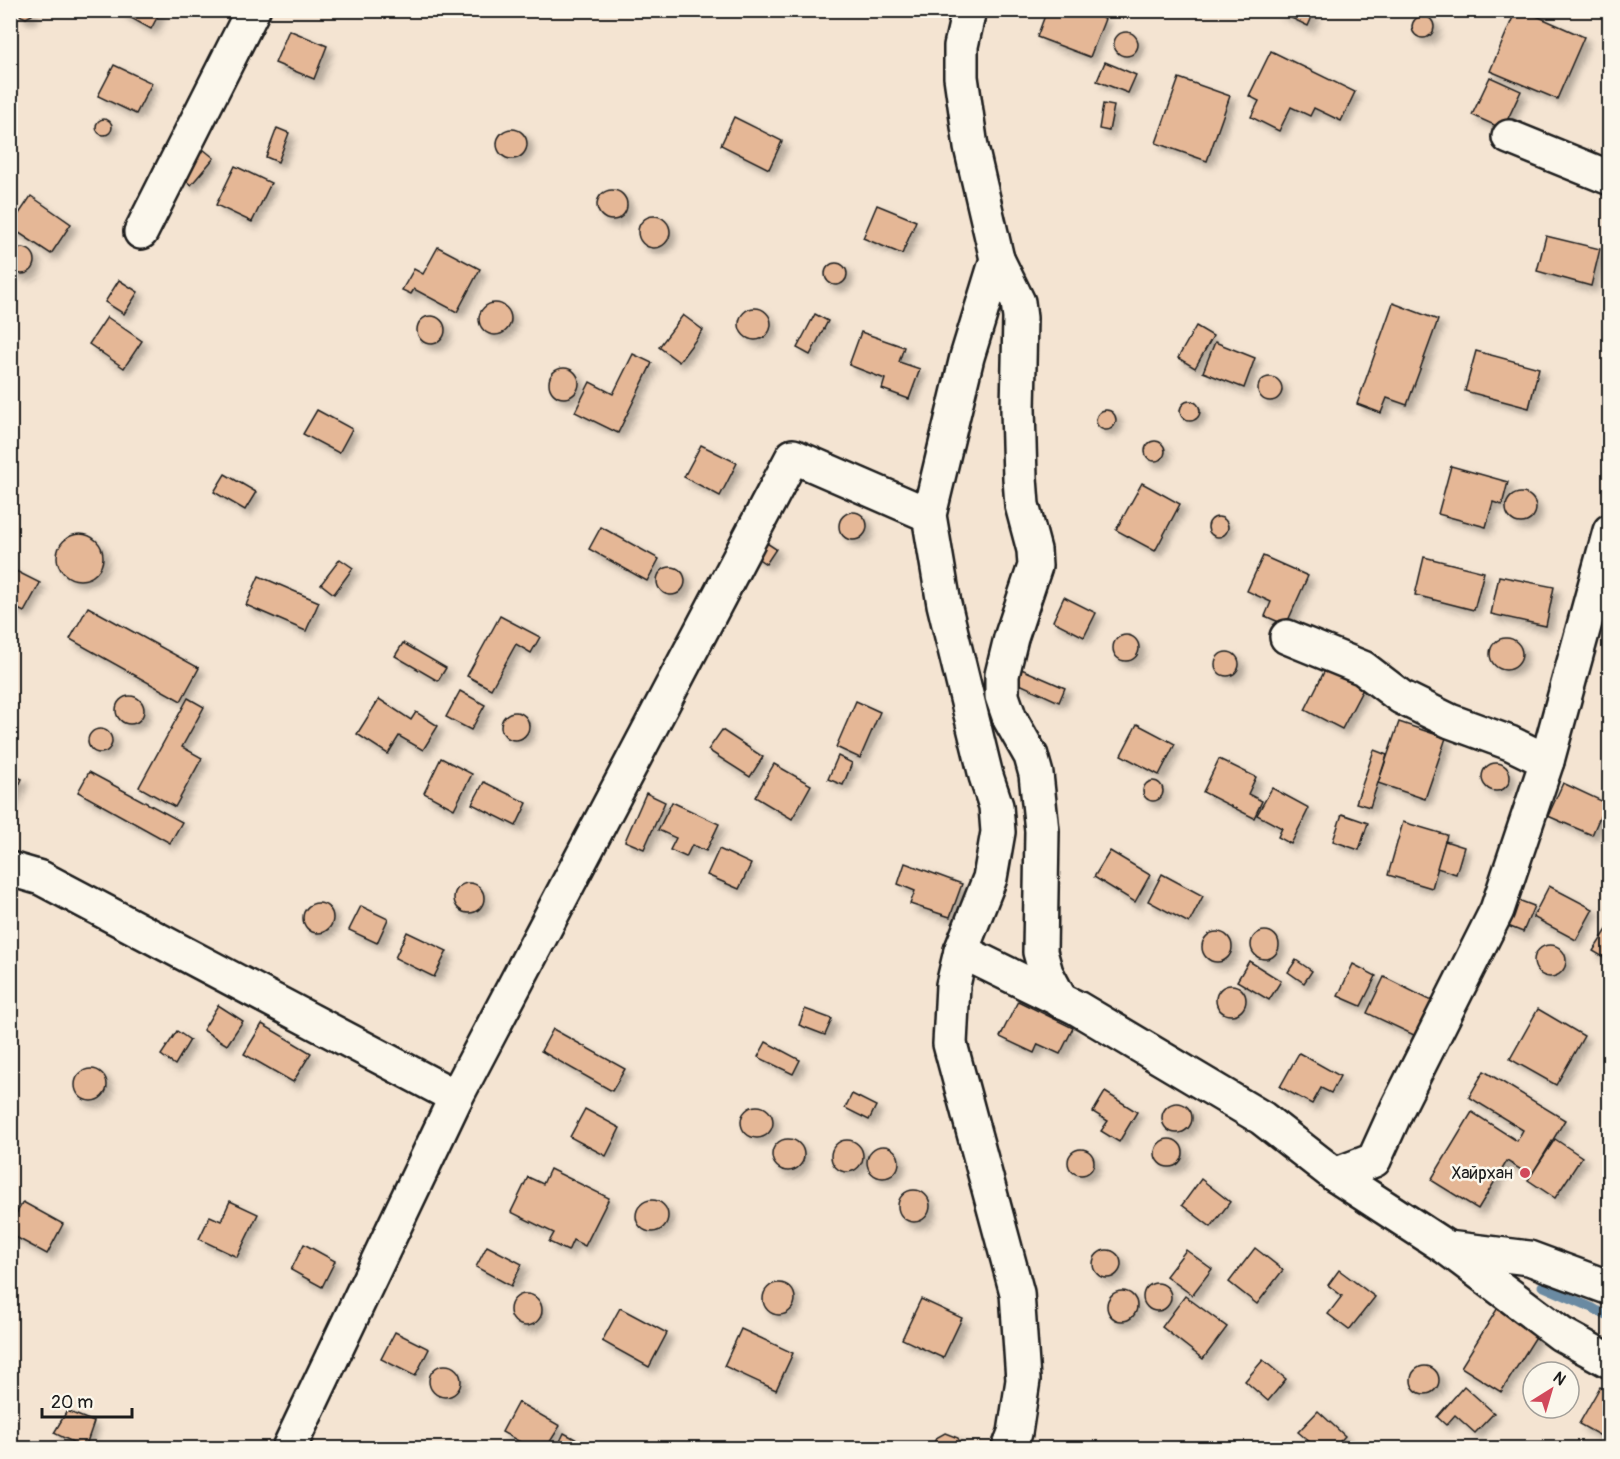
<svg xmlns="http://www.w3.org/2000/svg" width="1620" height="1459" font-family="Pangolin,sans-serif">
	<defs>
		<filter id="shadow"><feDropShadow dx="5.5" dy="5.5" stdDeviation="3" flood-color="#0004"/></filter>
	</defs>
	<rect width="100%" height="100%" fill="#f4e4d2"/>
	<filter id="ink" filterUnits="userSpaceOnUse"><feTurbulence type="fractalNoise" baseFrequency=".0167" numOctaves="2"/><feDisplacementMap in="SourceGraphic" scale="12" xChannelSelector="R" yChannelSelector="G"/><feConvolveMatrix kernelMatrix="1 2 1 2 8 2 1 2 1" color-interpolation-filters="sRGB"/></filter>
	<g filter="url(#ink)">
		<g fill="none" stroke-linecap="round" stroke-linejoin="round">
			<polyline stroke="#6a8aa2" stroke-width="9" points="1542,1286 1593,1308 1610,1318"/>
		</g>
		<g fill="#e5b796" stroke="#1c1c1c" stroke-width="1.5" filter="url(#shadow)">
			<polygon points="17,10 34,10 32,15 26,18 21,16"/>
			<polygon points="123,10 161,10 151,29 122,13"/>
			<polygon points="1047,10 1084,10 1105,19 1090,57 1037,37"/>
			<polygon points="1275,10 1315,10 1308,26"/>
			<polygon points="1516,10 1523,10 1584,37 1557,99 1490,71"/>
			<circle cx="1423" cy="27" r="11"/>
			<polygon points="289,30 327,46 314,79 275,63"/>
			<circle cx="1126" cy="44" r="12"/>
			<polygon points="1271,51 1355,92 1341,121 1314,108 1310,116 1291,107 1279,131 1251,117 1259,101 1249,96"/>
			<polygon points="1105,62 1136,75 1128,93 1097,81"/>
			<polygon points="114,65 152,83 136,114 98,96"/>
			<polygon points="1490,77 1521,91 1503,129 1472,115"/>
			<polygon points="1179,78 1230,96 1207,161 1156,143"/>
			<polygon points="1103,104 1114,106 1109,131 1099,129"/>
			<polygon points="734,117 782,141 769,169 721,145"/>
			<circle cx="104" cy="127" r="8"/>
			<polygon points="277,128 289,133 278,162 266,157"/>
			<circle cx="512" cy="144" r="15"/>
			<polygon points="203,149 214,158 191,185 180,176"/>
			<polygon points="235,166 271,183 252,222 216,205"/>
			<circle cx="612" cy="205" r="15"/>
			<polygon points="31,196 71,224 51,254 10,227"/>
			<polygon points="877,205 916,221 902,254 863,238"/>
			<circle cx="654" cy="232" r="16"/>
			<polygon points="1546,236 1600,249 1591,286 1537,271"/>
			<polygon points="438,247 480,269 457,312 414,289 411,294 402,290 414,269 423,274"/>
			<circle cx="22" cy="261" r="13"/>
			<circle cx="836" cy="274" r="11"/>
			<polygon points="119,280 138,292 124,314 105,302"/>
			<polygon points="1393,303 1438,320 1407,405 1387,398 1381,413 1357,404"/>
			<circle cx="495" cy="319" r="16"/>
			<circle cx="755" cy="324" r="16"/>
			<polygon points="815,314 828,321 810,355 797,348"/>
			<polygon points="683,315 703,330 679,362 659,347"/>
			<circle cx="431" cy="330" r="14"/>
			<polygon points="107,317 142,341 124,368 89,344"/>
			<polygon points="1196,326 1213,336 1195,368 1178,358"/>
			<polygon points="861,332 904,347 899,362 920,369 909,399 882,389 885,379 849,365"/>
			<polygon points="1215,342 1255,358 1244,388 1203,372"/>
			<polygon points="1476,351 1539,368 1529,408 1465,391"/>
			<polygon points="633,354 652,363 618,433 575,412 590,382 613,394"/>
			<circle cx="564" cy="383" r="15"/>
			<circle cx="1270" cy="389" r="12"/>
			<circle cx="1190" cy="411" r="10"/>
			<circle cx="1106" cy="420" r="10"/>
			<polygon points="317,410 352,429 339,453 303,434"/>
			<circle cx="1155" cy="451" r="10"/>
			<polygon points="701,445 737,463 720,496 684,477"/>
			<polygon points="1451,466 1508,482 1502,505 1493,502 1486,527 1438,514"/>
			<polygon points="225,474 256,492 245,510 214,492"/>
			<polygon points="1142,483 1180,504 1155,551 1116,530"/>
			<circle cx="1521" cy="508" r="15"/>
			<circle cx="853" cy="526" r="14"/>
			<circle cx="1218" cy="527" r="10"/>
			<polygon points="601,527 659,559 647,581 589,549"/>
			<circle cx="80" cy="557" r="23"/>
			<polygon points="759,538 776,549 766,564 750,553"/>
			<polygon points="1263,556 1308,576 1286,625 1265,616 1271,602 1247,591"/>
			<polygon points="1424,557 1484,572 1474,610 1415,595"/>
			<polygon points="340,559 353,568 334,594 321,584"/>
			<circle cx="671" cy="581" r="14"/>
			<polygon points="10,568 40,583 24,612 10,605"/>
			<polygon points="259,576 319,602 306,631 246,605"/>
			<polygon points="1499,576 1554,587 1546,626 1491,614"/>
			<polygon points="1064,597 1096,613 1084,637 1053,621"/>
			<polygon points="88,607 199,668 181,701 70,639"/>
			<polygon points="500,616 540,637 531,653 516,644 491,689 467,676"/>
			<circle cx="1126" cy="648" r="13"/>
			<circle cx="1506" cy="654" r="16"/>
			<polygon points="403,643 446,668 438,681 395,656"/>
			<circle cx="1227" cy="664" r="12"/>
			<polygon points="1327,666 1365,685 1342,729 1305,710"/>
			<polygon points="1019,668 1065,688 1059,702 1013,681"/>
			<polygon points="460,691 485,705 471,730 446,717"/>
			<circle cx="130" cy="710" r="14"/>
			<polygon points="188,698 204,707 182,747 202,758 175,807 139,787"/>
			<polygon points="379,699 411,720 416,712 438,726 423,750 399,736 388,754 357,734"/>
			<polygon points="856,701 880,712 860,758 836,747"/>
			<circle cx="515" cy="726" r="14"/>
			<polygon points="1399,722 1446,738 1425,799 1378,783"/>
			<polygon points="1137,724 1175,744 1159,775 1121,755"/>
			<circle cx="100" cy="741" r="12"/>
			<polygon points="722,730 763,757 750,777 708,750"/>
			<polygon points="1374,750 1387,755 1370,807 1356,803"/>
			<polygon points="838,756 852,763 843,785 828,779"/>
			<polygon points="441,758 472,774 454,809 424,793"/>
			<polygon points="1219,759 1256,777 1248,794 1262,801 1254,818 1203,792"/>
			<circle cx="1496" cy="777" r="14"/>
			<polygon points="774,764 811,785 792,819 755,797"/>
			<polygon points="89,772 182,822 170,843 78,792"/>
			<polygon points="10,774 22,779 10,805"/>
			<circle cx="1153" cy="791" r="10"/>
			<polygon points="484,782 527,803 516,826 472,804"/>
			<polygon points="1563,783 1606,803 1592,835 1548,816"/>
			<polygon points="1272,788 1309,808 1291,844 1278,837 1282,828 1257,815"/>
			<polygon points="646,793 665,802 644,849 625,841"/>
			<polygon points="672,802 719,824 706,851 692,845 686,857 670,850 676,838 658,830"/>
			<polygon points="1342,814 1368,823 1359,850 1333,841"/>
			<polygon points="1403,822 1447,835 1432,888 1388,875"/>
			<polygon points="1445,841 1464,847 1456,874 1437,868"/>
			<polygon points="719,849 751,864 739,889 707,875"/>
			<polygon points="1110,851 1150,875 1135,902 1094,877"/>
			<polygon points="905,863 962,884 950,917 910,904 915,891 898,884"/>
			<polygon points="1162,874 1203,896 1189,923 1148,901"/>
			<circle cx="469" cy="898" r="15"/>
			<polygon points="1549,886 1593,909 1576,940 1533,917"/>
			<polygon points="1513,898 1534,906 1523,932 1503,924"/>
			<circle cx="318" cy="918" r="15"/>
			<polygon points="361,906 388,919 377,943 349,930"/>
			<polygon points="1610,925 1610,961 1593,951"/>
			<circle cx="1265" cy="945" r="14"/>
			<polygon points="407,932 447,951 434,977 395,958"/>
			<circle cx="1217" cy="947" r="15"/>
			<circle cx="1550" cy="961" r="16"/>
			<polygon points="1296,960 1312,971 1304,983 1288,972"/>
			<polygon points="1249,961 1281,981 1269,1000 1237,981"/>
			<polygon points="1353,964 1376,976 1361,1006 1338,996"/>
			<polygon points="1384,977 1432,1001 1416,1036 1367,1013"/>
			<circle cx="1231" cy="1000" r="15"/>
			<polygon points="1018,1001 1073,1028 1060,1054 1038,1044 1034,1053 1000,1037"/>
			<polygon points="218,1005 243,1021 227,1045 203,1030"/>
			<polygon points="805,1009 832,1019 825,1035 799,1025"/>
			<polygon points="1538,1009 1584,1036 1556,1085 1510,1059"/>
			<polygon points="262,1024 311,1053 293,1082 244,1054"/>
			<polygon points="553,1029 625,1069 612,1091 541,1051"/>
			<polygon points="177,1031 190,1040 175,1065 161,1055"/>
			<polygon points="766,1042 800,1060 793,1074 758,1057"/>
			<polygon points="1299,1053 1340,1076 1331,1093 1321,1088 1312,1104 1280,1087"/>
			<circle cx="91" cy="1085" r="16"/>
			<polygon points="1484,1071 1565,1120 1531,1176 1507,1161 1478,1209 1431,1180 1472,1112 1517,1141 1523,1130 1469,1097"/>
			<polygon points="1609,1075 1610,1075 1610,1101 1604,1094 1603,1089 1606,1079"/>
			<polygon points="1105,1092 1137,1112 1119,1142 1101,1131 1108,1121 1093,1112"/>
			<polygon points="852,1094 876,1106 869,1120 845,1108"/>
			<circle cx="1177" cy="1118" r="15"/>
			<circle cx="757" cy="1122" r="16"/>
			<polygon points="585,1109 620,1128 606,1156 570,1137"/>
			<circle cx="788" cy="1155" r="16"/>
			<polygon points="1555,1139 1582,1157 1555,1198 1528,1180"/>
			<circle cx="1169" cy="1153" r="14"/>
			<circle cx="847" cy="1156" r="16"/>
			<circle cx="883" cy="1162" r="16"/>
			<circle cx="1081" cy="1162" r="13"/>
			<polygon points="550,1169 609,1198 585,1246 573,1240 568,1251 549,1242 554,1233 511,1212 528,1177 543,1184"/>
			<polygon points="1201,1179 1230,1202 1211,1227 1182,1205"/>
			<circle cx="914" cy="1206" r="16"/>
			<circle cx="652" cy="1216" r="16"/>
			<polygon points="230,1201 258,1214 237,1257 199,1239 210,1216 221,1221"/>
			<polygon points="23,1202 63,1224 47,1254 10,1234 10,1224"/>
			<polygon points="304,1244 335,1261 322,1287 291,1270"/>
			<polygon points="487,1246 522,1264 511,1286 476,1267"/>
			<polygon points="1255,1248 1283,1270 1257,1304 1229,1282"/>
			<polygon points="1186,1250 1212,1269 1192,1295 1166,1276"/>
			<circle cx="1107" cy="1264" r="14"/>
			<polygon points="1339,1270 1375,1297 1349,1330 1328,1314 1342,1296 1328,1285"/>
			<circle cx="779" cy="1299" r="16"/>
			<circle cx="1157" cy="1297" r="14"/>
			<circle cx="1122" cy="1306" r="15"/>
			<circle cx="526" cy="1310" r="16"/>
			<polygon points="1185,1296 1227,1327 1203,1359 1162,1327"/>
			<polygon points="921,1299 962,1318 943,1358 902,1339"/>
			<polygon points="1499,1306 1539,1332 1501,1392 1461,1367"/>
			<polygon points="620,1308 667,1333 649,1367 602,1341"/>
			<polygon points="741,1329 793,1353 776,1390 724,1366"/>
			<polygon points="395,1332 429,1349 415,1376 381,1359"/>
			<polygon points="1263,1360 1286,1379 1268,1401 1245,1381"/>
			<circle cx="445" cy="1381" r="16"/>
			<circle cx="1425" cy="1380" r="14"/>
			<polygon points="1464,1386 1494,1413 1475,1433 1455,1415 1446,1425 1437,1417"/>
			<polygon points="1600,1387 1610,1393 1610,1441 1579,1424"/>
			<polygon points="518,1402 560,1426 546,1448 531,1448 502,1432"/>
			<polygon points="67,1411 94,1422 85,1448 54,1433"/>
			<polygon points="1318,1411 1345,1436 1334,1448 1317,1448 1298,1432"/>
			<polygon points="564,1433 592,1448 557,1448"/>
			<polygon points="945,1433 958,1438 962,1448 932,1448 936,1438"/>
		</g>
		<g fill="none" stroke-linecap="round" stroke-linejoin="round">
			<defs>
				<g id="minor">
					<polyline points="969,10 961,46 961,77 971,147 997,259 967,357 929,515 944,604 986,776 996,806 998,832 990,878 961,951 953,985 950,1044 1017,1293 1023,1380 1015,1433 1009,1448"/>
					<polyline points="1509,137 1610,178"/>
					<polyline points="141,232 253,10"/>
					<polyline points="997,259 1018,302 1020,318 1018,409 1020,478 1022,505 1034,550 1035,566 1011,638 1002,675 1002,696 1010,719 1031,756 1036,774 1042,831 1040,952 1046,973 1061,1001"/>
					<polyline points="1287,637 1363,668 1401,697 1450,721 1510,743 1547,761"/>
					<polyline points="10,869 41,878 456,1097"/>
					<polyline points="961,951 1077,1008 1262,1118 1335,1175 1447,1248 1561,1334 1610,1361"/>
					<polyline points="1335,1175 1374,1160 1398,1107 1497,910 1547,761 1610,531"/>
					<polyline points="1448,1248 1529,1258 1610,1288"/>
					<polyline points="289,1448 456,1097 793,456 929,515"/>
				</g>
			</defs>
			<use href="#minor" stroke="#1c1c1c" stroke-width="38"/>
			<use href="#minor" stroke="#fbf7ec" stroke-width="33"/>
		</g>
	</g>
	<circle fill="#d1495b" stroke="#fbf7ec" stroke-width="2" cx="1525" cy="1173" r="6"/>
	<g text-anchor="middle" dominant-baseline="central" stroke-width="5" stroke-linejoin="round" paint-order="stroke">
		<g font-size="18" fill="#1c1c1c" stroke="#fbf7ec" text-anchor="end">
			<text x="1513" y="1173">Хайрхан</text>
		</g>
	</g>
	<rect width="1620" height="1459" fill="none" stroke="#fbf7ec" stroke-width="36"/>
	<rect x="18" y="18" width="1584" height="1423" fill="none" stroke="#1c1c1c" stroke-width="2" filter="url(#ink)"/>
	<g transform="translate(1551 1390) rotate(37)"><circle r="28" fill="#fbf7ec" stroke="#a29f99" stroke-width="1.5"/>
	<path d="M0-4.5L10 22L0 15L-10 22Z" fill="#d1495b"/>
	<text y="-9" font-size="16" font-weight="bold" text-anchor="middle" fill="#1c1c1c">N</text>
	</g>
	<path d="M42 1408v9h90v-9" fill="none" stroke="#1c1c1c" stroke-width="3"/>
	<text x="51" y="1408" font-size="18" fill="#1c1c1c" stroke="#fbf7ec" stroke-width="4.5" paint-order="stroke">20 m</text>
</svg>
